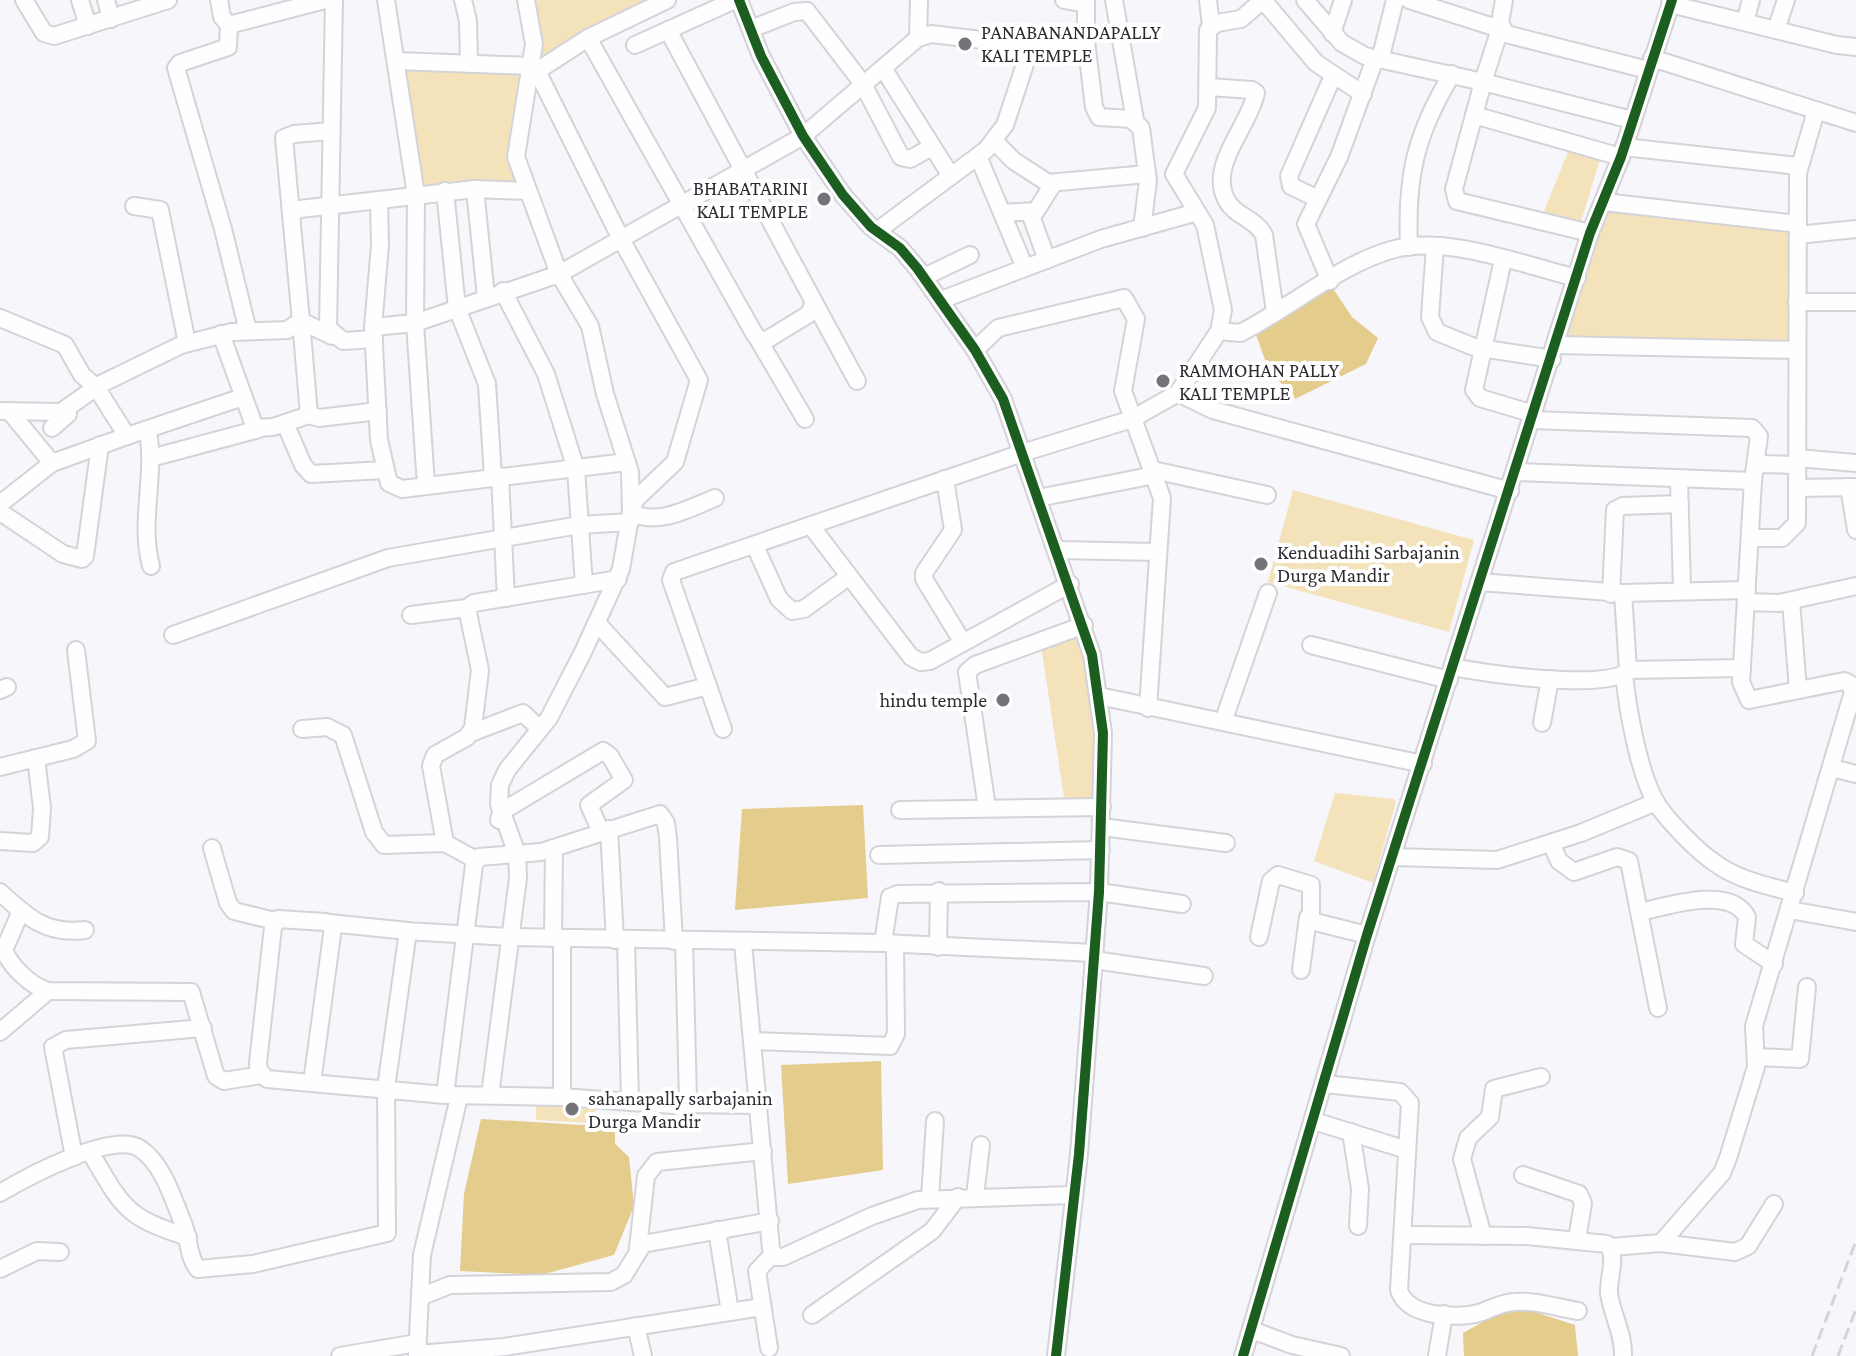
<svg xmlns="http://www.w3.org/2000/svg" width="1856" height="1356" font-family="'Crimson Pro',serif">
	<rect width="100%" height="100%" fill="#f6f6fb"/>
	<g fill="#f4e3ba">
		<polygon points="531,0 654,0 537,63"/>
		<polygon points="398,68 524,70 515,102 522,184 416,195"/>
		<polygon points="1572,142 1603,150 1578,231 1541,219"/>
		<polygon points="1598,204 1793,228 1793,346 1552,343"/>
		<polygon points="1293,490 1474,540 1449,632 1268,582"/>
		<polygon points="1082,631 1095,695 1099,805 1065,804 1042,652 1042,646"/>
		<polygon points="1335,793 1394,799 1396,802 1373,883 1314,861"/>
		<polygon points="536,1099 597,1101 594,1123 536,1120"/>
	</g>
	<g fill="#e4cc8c">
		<polygon points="1332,287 1352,317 1378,338 1366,364 1295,399 1268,368 1255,332"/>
		<polygon points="863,805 868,898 735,910 742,809"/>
		<polygon points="881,1061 883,1170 788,1184 781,1065"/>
		<polygon points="481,1119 615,1127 615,1144 629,1157 634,1206 614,1255 541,1275 460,1271 464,1194"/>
		<polygon points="1513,1305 1575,1325 1578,1356 1464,1356 1463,1333"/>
	</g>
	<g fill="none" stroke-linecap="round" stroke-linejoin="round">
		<defs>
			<g id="minor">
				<polyline points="24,0 44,33 54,36 168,0"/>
				<polyline points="80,0 88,26"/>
				<polyline points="106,0 111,19"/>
				<polyline points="219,0 222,17 229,25 325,0"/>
				<polyline points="334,0 328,328 343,341 374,339"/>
				<polyline points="386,0 416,195 415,323 426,485"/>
				<polyline points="463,0 468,21 469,64"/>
				<polyline points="739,0 761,56 803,136 843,195 871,227 900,248 917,268 975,350 1003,399 1092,655 1103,733 1099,892 1079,1154 1056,1356"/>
				<polyline points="1064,0 1086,4"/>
				<polyline points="1086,0 1086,41"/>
				<polyline points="1114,0 1135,120"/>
				<polyline points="1208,0 1211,27"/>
				<polyline points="1263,0 1316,63 1363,94"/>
				<polyline points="1305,0 1342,43 1365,56 1483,82 1500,29 1409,0"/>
				<polyline points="1504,0 1500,23 1506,34 1648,70"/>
				<polyline points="1670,4 1837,45 1856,47"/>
				<polyline points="1745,22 1751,0"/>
				<polyline points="229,25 228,47 180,63 176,68 223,229 248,331"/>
				<polyline points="751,29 794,12 807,11 863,84 901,157 910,159 932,147"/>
				<path d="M668,30l146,272 -5,12 -41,25 -6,2 -7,-6 -167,-297 -51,33 84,168 78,141 -24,82 -40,38 -4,12c25,15 59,-4 84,-14"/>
				<polyline points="1776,30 1786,0"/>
				<polyline points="1332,33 1343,0"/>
				<polyline points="588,38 667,0"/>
				<polyline points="918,38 919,0"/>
				<polyline points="635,45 735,0"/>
				<polyline points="1652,58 1856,123"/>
				<polyline points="1380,60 1395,0"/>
				<polyline points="397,61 532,66 537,71"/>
				<polyline points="883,68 951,176"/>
				<path d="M1209,87l43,3 4,3c-7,34 -49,73 -29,108 8,15 29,18 37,34l11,77"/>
				<polyline points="1474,115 1621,157"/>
				<polyline points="994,141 1014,161 1048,183 1147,174"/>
				<polyline points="1624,147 1798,166 1797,523 1782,538 1750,538"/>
				<polyline points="978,156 1025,268"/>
				<polyline points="1798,173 1816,111"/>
				<polyline points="445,191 457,308 487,384 493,477"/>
				<polyline points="1318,199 1291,186 1289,176 1333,76"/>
				<polyline points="379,200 475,189"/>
				<polyline points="1604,202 1798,224"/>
				<polyline points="134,206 160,210 187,343"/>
				<polyline points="1002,213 1036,211 1053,184"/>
				<polyline points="1030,213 1047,260"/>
				<polyline points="291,214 284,138 294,134 331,131"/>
				<polyline points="877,231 986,150 1005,125 1031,46"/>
				<polyline points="1590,233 1457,201 1454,189 1483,82 1632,120"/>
				<polyline points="1798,235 1856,229"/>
				<polyline points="1435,246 1430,317 1437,332 1474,347 1552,359"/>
				<path d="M1409,247c-3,-70 6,-112 43,-173"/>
				<polyline points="1503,260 1474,390 1480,398 1534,414"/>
				<polyline points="924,277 970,255"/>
				<polyline points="1330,281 1306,224 1339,157 1375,59"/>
				<polyline points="503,291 546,374 576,469 584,585"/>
				<polyline points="486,297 475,189 526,191"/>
				<polyline points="941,300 1101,239 1197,212"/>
				<polyline points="814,302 857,381"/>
				<polyline points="1797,302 1856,302"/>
				<polyline points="0,318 65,345 82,375 96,387 127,436 243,397"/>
				<polyline points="373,327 415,323 559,274 803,136 918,38 931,34 1058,49 1086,41 1094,107 1099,117 1131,119 1141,128 1148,181 1142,228"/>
				<path d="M1219,331l21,2c50,-25 97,-67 151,-83 54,-16 132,15 186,28"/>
				<polyline points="221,334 255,428 273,427 309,415"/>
				<polyline points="332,336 301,321 309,415 319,418 378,411"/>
				<polyline points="758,339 805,419"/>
				<polyline points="1556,345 1797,350"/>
				<polyline points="975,350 998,328 1124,298 1136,319 1123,391 1162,498 1148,708"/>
				<polyline points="1178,393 1213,410 1510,491"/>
				<polyline points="0,411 61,412 101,384 181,345 232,332 287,330 301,321 291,214 300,209 379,200 380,245 373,327 379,440 389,483 402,489 627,462"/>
				<polyline points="10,412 52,463"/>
				<polyline points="1532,420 1752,428 1759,436 1753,481"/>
				<polyline points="285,423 303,465 311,474 385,470"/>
				<polyline points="52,428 68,414 66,411"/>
				<path d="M148,432c8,45 -9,89 3,134"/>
				<polyline points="151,458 259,429"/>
				<polyline points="1797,458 1856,463"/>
				<polyline points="1757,464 1797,465"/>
				<polyline points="1153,470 1267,495"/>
				<polyline points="1516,472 1753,481 1741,682 1749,700 1844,681 1850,684 1853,692 1754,1026 1756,1067 1728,1158 1722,1173 1661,1243"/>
				<polyline points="500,476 506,598"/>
				<polyline points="945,479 953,530 924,573 924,579 962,641"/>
				<polyline points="1679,479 1682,589"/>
				<polyline points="1849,487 1856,530"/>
				<polyline points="1797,488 1856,487"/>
				<polyline points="1038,498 1155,475"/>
				<polyline points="0,504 52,463 127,436"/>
				<polyline points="0,512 63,554 82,559 85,556 100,445"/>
				<polyline points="811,526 911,657 921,662 930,661 1070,584"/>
				<polyline points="755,546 779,599 792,611 804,609 848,577"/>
				<polyline points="1057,550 1158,552"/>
				<polyline points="1623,593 1747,590"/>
				<polyline points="1611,594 1615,510 1623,506 1680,504"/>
				<polyline points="1791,601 1798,690"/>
				<polyline points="1746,602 1779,603 1856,586"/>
				<polyline points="411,615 467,608"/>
				<polyline points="597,623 665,697 708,686"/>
				<polyline points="173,635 388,558 579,525 630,522"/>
				<polyline points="1311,645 1449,680"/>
				<path d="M1453,667c28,6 158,25 175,3l-5,-77 -144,-11"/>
				<polyline points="1628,670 1742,668"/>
				<path d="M1624,675c4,36 14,94 31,126 10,17 43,51 60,62 23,17 53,23 80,30"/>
				<polyline points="0,690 7,687"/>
				<polyline points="1099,696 1423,764"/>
				<polyline points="1223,722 1268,593"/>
				<polyline points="1542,723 1550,679"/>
				<polyline points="302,729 327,727 343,735 374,832 384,845 445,843 476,860"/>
				<polyline points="723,729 671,580 674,572 1022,453 1132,419 1178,393 1219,331 1223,310 1205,225 1174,174 1207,108 1208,30 1217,23 1241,19 1263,0"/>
				<polyline points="471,733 523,713 540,729"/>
				<polyline points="0,767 73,749 87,741 76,650"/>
				<polyline points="1832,768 1856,774"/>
				<polyline points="987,808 967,672 975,665 1084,625"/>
				<polyline points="900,810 1102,807"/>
				<polyline points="499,820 501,812 603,751 610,756 624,780 589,805 601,832"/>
				<polyline points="1102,827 1226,843"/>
				<polyline points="609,829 615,940"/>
				<polyline points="0,841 33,843 40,837 42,808 36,758"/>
				<polyline points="445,843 431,766 435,755 467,737 473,728 480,670 467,608 474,603 618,579"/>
				<polyline points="1551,843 1559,861 1574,872 1617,857 1629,861 1658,1008"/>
				<polyline points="212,848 228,903 234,911 275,921"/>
				<polyline points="879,855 1101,850"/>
				<polyline points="1393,857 1497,860 1581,833 1656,802"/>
				<path d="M0,892c27,25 46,43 85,38"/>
				<polyline points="1790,910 1856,922"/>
				<path d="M21,911l-17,39c7,17 27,36 44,41l143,1 25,84 8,5 37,-6"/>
				<path d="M1640,912c27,-6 91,-27 107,5l-3,27 30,20"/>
				<polyline points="405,931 510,937 883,943 1094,953"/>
				<polyline points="1259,937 1271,881 1278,875 1311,885 1311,921 1367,935"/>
				<polyline points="553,938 554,848"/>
				<polyline points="626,940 630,1102"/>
				<polyline points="743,943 771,1249 776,1257 783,1257 872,1216 918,1200 1073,1195"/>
				<polyline points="883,943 890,897 898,894 1099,892 1182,904"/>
				<polyline points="938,947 939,891"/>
				<polyline points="1094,960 1204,976"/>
				<polyline points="1301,970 1308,917"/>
				<polyline points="0,1032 48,991"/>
				<polyline points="753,1041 890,1046 896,1034 895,945"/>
				<polyline points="1756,1057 1800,1059 1807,987"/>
				<polyline points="312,1083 333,927 326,922 278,919 273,927 258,1063 259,1071 267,1079 445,1095 474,865 479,857 541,852 660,814 666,823 668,838 674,941"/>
				<path d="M1325,1084l75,8 10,11 -11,187c8,27 57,29 80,23 12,-4 23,-11 36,-11 21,-2 43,6 63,9"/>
				<polyline points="445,1095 562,1097 562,938"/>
				<polyline points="490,1095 518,878 517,854 499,804 500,785 507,770 549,718 583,652 621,569 631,512 630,472 605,394 590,326 559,274 516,157 534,44 526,0"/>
				<polyline points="562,1097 673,1105 688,1100 684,941"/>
				<polyline points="681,1104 759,1105"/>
				<polyline points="1314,1121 1407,1150"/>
				<polyline points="1351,1132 1360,1189 1358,1226"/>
				<path d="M90,1152c33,55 34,65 98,85"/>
				<polyline points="74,1157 53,1047 66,1040 203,1028"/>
				<polyline points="1523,1175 1579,1194 1583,1203 1577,1240"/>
				<path d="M0,1193c25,-15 112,-62 139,-45 24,15 34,51 44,75 6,14 5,35 15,46l55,-5 134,-31 -1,-145 22,-157 -79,-8"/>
				<polyline points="975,1196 981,1145"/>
				<polyline points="930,1198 935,1121"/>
				<polyline points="717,1230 730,1312"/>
				<path d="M1403,1235l124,1 80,8c11,12 1,34 2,49 3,22 15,41 14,63"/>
				<polyline points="1483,1236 1462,1159 1468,1138 1490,1117 1494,1089 1541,1077"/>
				<polyline points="1611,1247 1661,1243 1735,1252 1748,1246 1774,1204"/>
				<polyline points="638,1248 646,1176 657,1162 763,1151"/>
				<polyline points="0,1269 37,1251 60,1252"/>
				<polyline points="420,1297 450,1285 611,1282 624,1275 643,1244 770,1221"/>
				<polyline points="812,1315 932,1231 958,1197"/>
				<polyline points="636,1326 643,1356"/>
				<polyline points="1252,1330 1292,1345 1341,1356"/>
				<polyline points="769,1348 757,1271 773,1254"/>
				<polyline points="417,1354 504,1347 762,1307"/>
				<polyline points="340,1356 417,1343"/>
				<polyline points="417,1356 422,1255 459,1097"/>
				<polyline points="1243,1356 1367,935 1590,233 1621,157 1672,0"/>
				<polyline points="1437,1356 1444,1314"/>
			</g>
		</defs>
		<use href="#minor" stroke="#d4d3d9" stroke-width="20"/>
		<use href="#minor" stroke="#fefefe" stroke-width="16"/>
		<g stroke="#d5d4d6" stroke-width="3" stroke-dasharray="12 6" stroke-linecap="butt">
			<polyline points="1812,1356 1856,1241"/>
			<polyline points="1838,1356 1856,1309"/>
		</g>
		<defs>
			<g id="cycleway">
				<polyline points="739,0 761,56 803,136 843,195 871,227 900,248 917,268 975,350 1003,399 1092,655 1103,733 1099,892 1079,1154 1056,1356"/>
				<polyline points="1243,1356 1367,935 1590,233 1621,157 1672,0"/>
			</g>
		</defs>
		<use href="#cycleway" stroke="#fff" stroke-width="15"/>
		<use href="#cycleway" stroke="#1b5e20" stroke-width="10"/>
	</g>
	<g fill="#737379" stroke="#fff" stroke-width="3">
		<circle cx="965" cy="44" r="8"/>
		<circle cx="824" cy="199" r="8"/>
		<circle cx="1163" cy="381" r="8"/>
		<circle cx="1261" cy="564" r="8"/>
		<circle cx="1003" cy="700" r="8"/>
		<circle cx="572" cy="1109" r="8"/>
	</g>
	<g text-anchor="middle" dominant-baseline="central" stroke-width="8" stroke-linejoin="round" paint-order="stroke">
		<g font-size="20" fill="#2d2c33" stroke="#fff" text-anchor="start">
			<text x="981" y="32">PANABANANDAPALLY<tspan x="981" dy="23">KALI TEMPLE</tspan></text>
			<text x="808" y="188" text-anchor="end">BHABATARINI<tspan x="808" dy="23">KALI TEMPLE</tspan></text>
			<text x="1179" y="370">RAMMOHAN PALLY<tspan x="1179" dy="23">KALI TEMPLE</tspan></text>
			<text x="1277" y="552">Kenduadihi Sarbajanin<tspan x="1277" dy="23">Durga Mandir</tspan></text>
			<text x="987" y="700" text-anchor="end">hindu temple</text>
			<text x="588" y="1098">sahanapally sarbajanin<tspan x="588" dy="23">Durga Mandir</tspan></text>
		</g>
	</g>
</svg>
